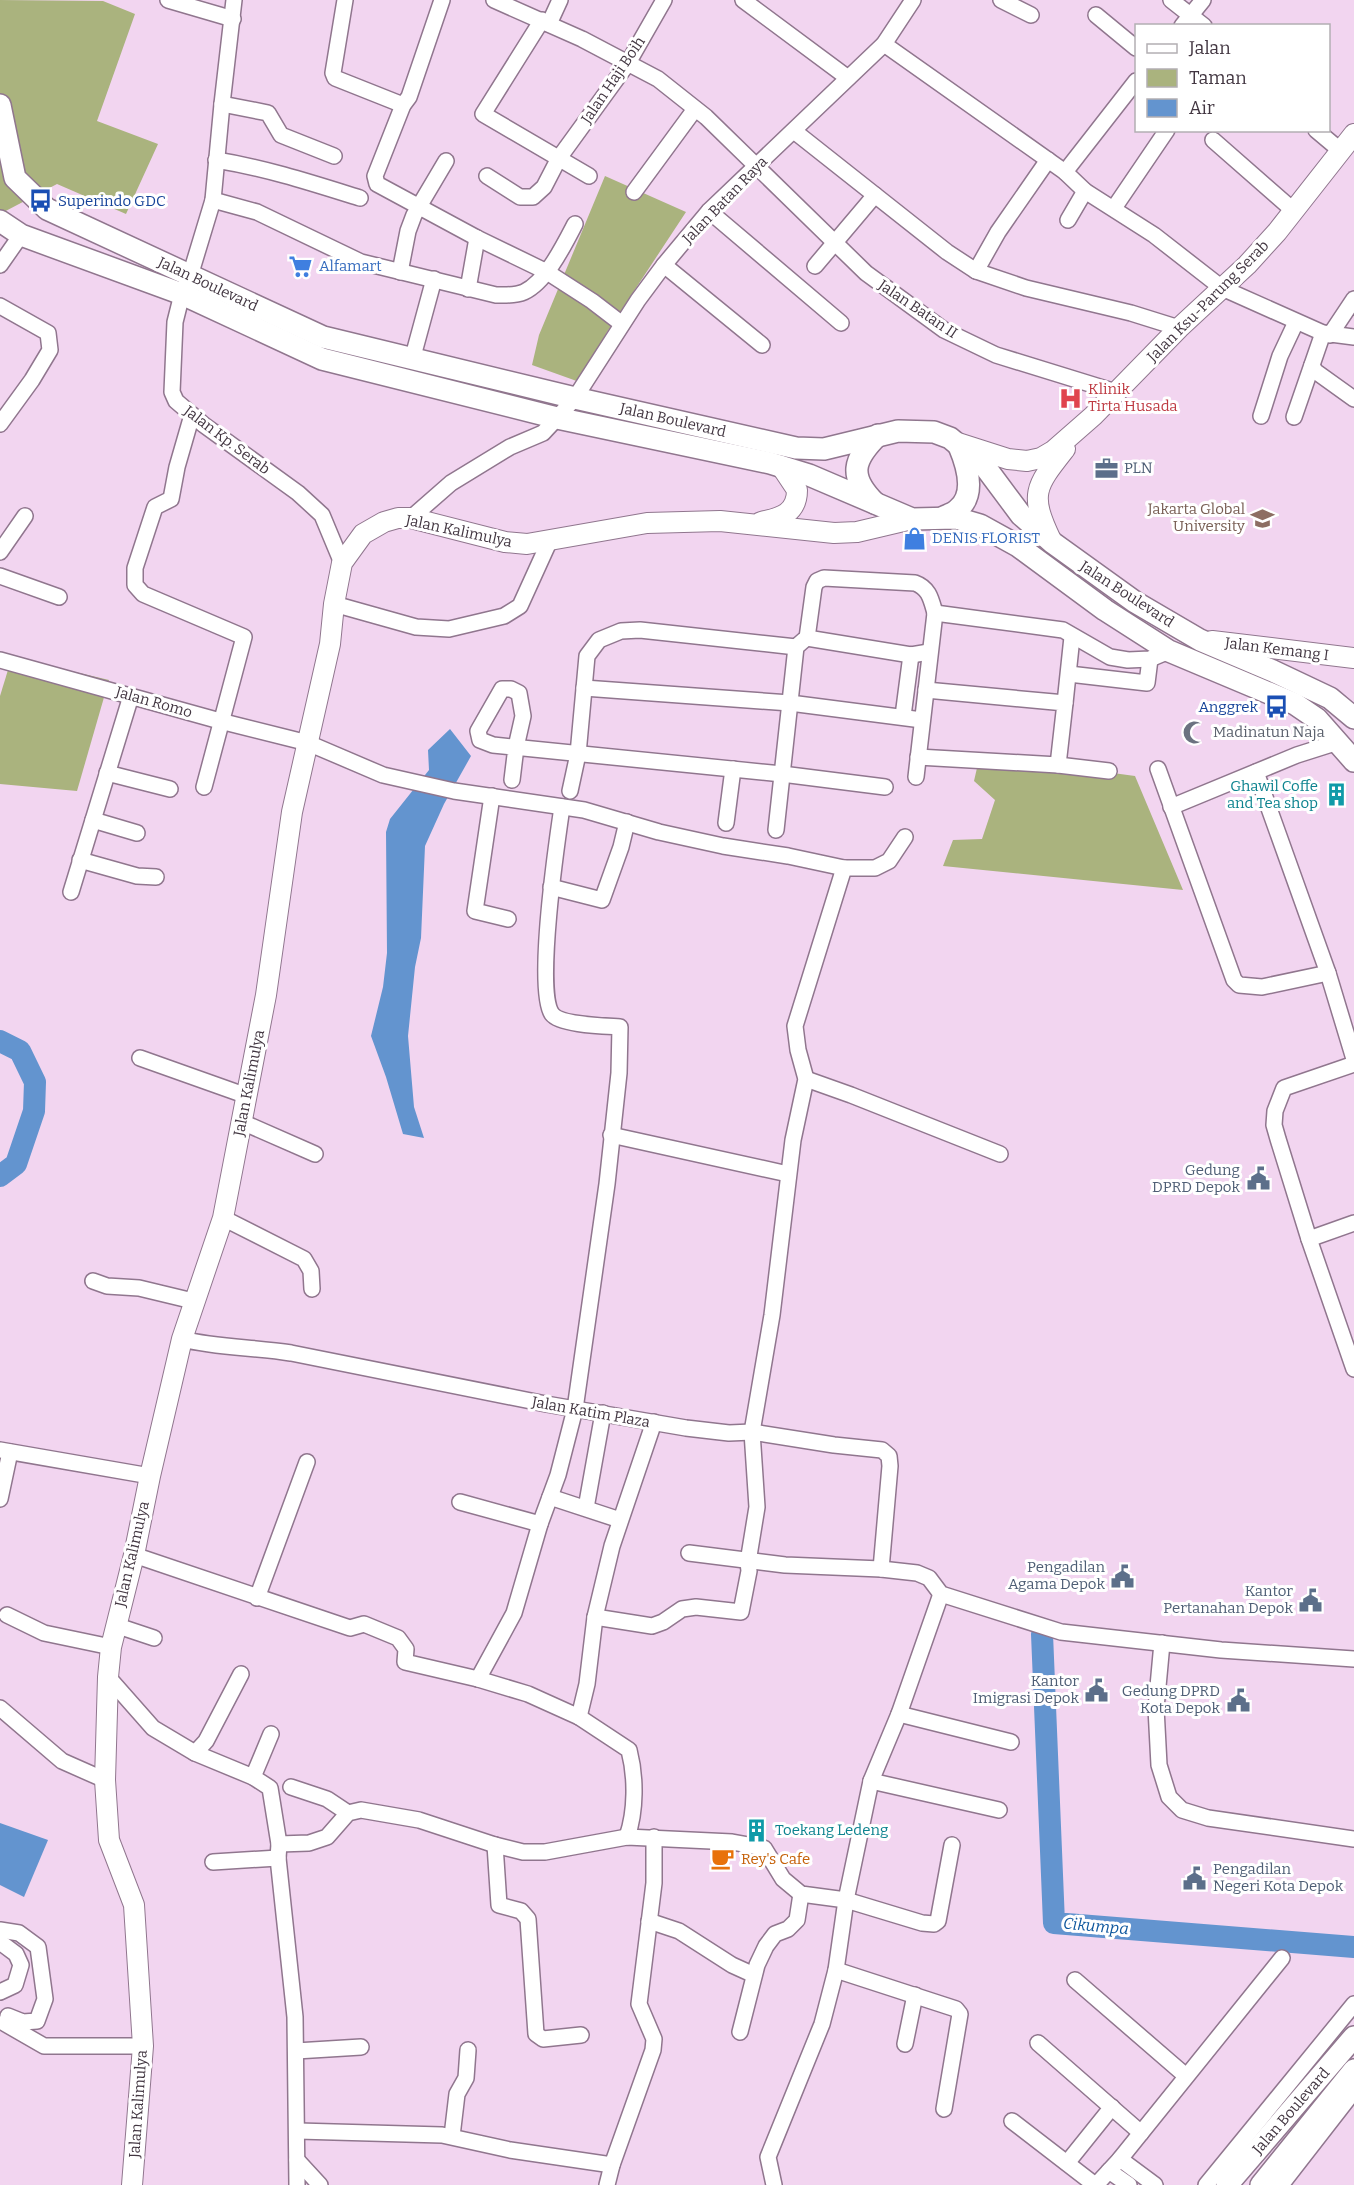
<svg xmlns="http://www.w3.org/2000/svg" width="1354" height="2185" font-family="Bitter,serif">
	<rect width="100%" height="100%" fill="#f2d5f0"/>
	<g fill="#aab37e">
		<polygon points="0,0 103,1 135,14 97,121 158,144 126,214 57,184 0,214"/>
		<polygon points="605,176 686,212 607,332 585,384 532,365 539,335"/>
		<polygon points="12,657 109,680 77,791 0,784 0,696"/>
		<polygon points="980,755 1135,776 1183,890 943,866 953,840 982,839 995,800 974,781"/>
	</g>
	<g fill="#6394cf">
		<polygon points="450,729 471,756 444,804 425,846 421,938 415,967 408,1036 414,1107 424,1138 403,1134 386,1077 371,1036 383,987 387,953 386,832 390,819 429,770 428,750"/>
		<polygon points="0,1823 48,1840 24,1897 0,1885"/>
	</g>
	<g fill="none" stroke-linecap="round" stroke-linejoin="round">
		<g stroke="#6394cf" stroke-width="22">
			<polyline points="0,1041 20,1051 35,1082 34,1111 16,1164 0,1176"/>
			<polyline points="1042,1634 1054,1923 1354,1947"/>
		</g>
		<defs>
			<g id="minor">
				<polyline points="168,0 233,19"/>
				<polyline points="234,0 222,104 213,200 190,276 182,294 175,322 172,392 176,401 204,425 298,493 322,515 342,563"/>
				<polyline points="345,0 333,73 335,78 403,105"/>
				<polyline points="442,0 409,97 403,105 375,176 377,184 477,238 547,272 592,301 622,324"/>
				<polyline points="494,0 582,39 658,79 706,117 866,273 944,330 996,355 1116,392"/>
				<polyline points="743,0 848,78"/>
				<polyline points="1001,0 1031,15"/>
				<polyline points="1171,0 1204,26"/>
				<polyline points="1096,15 1136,48"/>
				<polyline points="542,20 483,114 589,176"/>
				<polyline points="549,24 560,0"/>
				<polyline points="1182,26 1203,0"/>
				<polyline points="884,44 1065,172 1085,191 1154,235 1222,288 1323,333 1354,337"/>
				<polyline points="222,104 268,113 281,135 334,156"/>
				<polyline points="1316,130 1341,151"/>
				<polyline points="794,131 947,252 976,271 1026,288 1131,313 1179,328"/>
				<polyline points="1213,140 1294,211"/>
				<path d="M216,160c50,8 96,23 144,38"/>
				<polyline points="1065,172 1136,81"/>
				<polyline points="487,176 520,197 533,197 544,187 559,158 628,63 664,0"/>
				<polyline points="634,192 695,109"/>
				<path d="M213,200l44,12 104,50 135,33c9,0 19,1 28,-3 22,-10 40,-47 51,-68"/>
				<polyline points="1114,208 1167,130"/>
				<polyline points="709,211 841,323"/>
				<polyline points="1068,220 1085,191"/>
				<polyline points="0,265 21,235"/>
				<polyline points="664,265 762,345"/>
				<polyline points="815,266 875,195"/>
				<polyline points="976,271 998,232 1048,160"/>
				<polyline points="400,272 408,231 414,215 446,161"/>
				<polyline points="468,289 477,238"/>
				<polyline points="0,306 48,333 50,350 32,380 0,424"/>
				<polyline points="1330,335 1354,299"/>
				<polyline points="412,360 434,279"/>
				<polyline points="1312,365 1315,371 1354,399"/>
				<polyline points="192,415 177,467 171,499 155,507 135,568 135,585 143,594 244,637 204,787"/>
				<polyline points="1261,416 1280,356 1296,322"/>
				<polyline points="1294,417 1323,333"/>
				<polyline points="411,518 451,483 510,447 543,433 557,418 575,398 638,300 664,265 709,211 884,44 913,0"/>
				<polyline points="0,552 25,516"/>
				<polyline points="0,576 59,597"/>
				<polyline points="334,604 416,627 449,629 504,616 520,606 550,540"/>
				<path d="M929,652l-18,3 -104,-17 7,-51 3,-6 7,-3 91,5c14,5 16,16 20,30"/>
				<polyline points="0,660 220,721 308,743 383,775 454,791 584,810 659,832 723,846 788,856 844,868 875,868 889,861 905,837"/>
				<polyline points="1069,674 1147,683 1150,659"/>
				<polyline points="584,688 790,703 922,720"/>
				<polyline points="926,690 1065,703 1058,765"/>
				<polyline points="1065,703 1072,637"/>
				<polyline points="903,716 911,655"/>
				<polyline points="918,757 1058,765 1109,771"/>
				<polyline points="1158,769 1234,980 1239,985 1262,987 1328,973"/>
				<polyline points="1256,772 1328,973 1354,1059"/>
				<polyline points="107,773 170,789"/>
				<polyline points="916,777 935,613 1063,630 1110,657 1128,660 1150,659 1169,651"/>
				<polyline points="512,780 516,747 523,716 519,693 511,689 502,689 478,731 480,740 493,745 782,774 885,787"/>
				<polyline points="570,791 578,754 587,656 599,640 621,631 640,630 796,647"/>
				<polyline points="492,796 475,911 508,919"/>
				<polyline points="1171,807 1297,755 1338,742"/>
				<polyline points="93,820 137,833"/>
				<polyline points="726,823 733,769"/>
				<polyline points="776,830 796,647 804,640"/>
				<polyline points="80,860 137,876 156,877"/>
				<polyline points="551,887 602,900 621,847 627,822"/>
				<polyline points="71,892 131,696"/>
				<polyline points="140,1058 247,1096"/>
				<polyline points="1354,1064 1284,1088 1275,1111 1274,1125 1278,1139 1309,1239 1354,1369"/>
				<polyline points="806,1079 851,1095 1000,1154"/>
				<polyline points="242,1122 315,1154"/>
				<polyline points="611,1135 788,1174"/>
				<polyline points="223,1218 304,1259 311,1271 312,1289"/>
				<polyline points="1309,1239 1354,1223"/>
				<polyline points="93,1281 107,1286 139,1288 193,1301"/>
				<path d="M182,1339c35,9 73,8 109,14l255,51 140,24 43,5 23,-1 82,13 48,5 7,6 1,10 -9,103"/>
				<polyline points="0,1450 150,1476"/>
				<polyline points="550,1497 620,1520"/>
				<polyline points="0,1499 10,1452"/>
				<polyline points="460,1502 540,1524"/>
				<polyline points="586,1508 603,1413"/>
				<polyline points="689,1553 785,1565 881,1569 917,1573 929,1578 941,1594 1061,1632 1221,1650 1354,1659"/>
				<polyline points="134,1555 350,1628 364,1624 398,1638 406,1649 405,1662 478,1679 528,1694 579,1717 587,1684 595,1617 652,1626 663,1622 682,1609 696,1607 741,1612 749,1571 748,1562 757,1507 752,1432 772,1315 793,1140 806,1079 798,1050 795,1026 844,868"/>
				<polyline points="257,1598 307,1462"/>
				<polyline points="7,1615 44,1633 111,1647"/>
				<polyline points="595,1617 612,1546 654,1422"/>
				<polyline points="115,1625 154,1638"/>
				<polyline points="1162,1643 1156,1708 1159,1765 1169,1797 1182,1810 1208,1818 1354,1839"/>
				<polyline points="108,1677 153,1728 195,1753 253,1777 270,1788 279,1844 278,1858 295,2017 297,2185"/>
				<path d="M478,1679l36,-66 26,-89 18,-49 17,-66 32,-225 12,-111 1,-46c-14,-1 -60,-2 -68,-13 -17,-24 5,-173 10,-207"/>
				<polyline points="0,1708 62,1761 105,1780"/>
				<polyline points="899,1714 1011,1742"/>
				<path d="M579,1717l50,33c7,27 7,61 -2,87"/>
				<polyline points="195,1753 206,1741 241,1674"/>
				<polyline points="253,1777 271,1734"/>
				<polyline points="871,1781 999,1810"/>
				<polyline points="291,1787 327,1799 348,1813"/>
				<polyline points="279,1844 309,1843 327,1837 348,1813 361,1810 419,1820 495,1845 523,1852 545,1852 627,1837 732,1842 764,1848 783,1879 801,1894 846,1900 922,1923 934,1924 938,1921 952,1845"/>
				<polyline points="495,1845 499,1905 521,1911 528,1919 536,2034 543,2039 581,2035"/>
				<polyline points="213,1862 278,1858"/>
				<polyline points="649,1921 679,1931 732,1965 754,1975"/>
				<polyline points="0,1930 19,1933 38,1947 45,1999 37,2021 23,2022 8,2016"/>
				<polyline points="0,1942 16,1954 21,1965 15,1985 0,1992"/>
				<polyline points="836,1970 956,2009 960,2014 944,2109"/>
				<polyline points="1075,1980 1186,2076"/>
				<polyline points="4,2023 44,2046 143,2046"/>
				<polyline points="740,2032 757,1965 766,1946 775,1934 788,1929 797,1920 801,1894"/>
				<polyline points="1038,2043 1141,2133"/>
				<polyline points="905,2044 915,1995"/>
				<polyline points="296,2051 361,2047"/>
				<polyline points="1012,2121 1095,2185"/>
				<polyline points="298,2131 442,2135 510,2150 612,2165"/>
				<polyline points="452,2136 457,2094 466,2078 468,2050"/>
				<polyline points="1120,2159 1155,2185"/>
				<polyline points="297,2160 320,2185"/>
				<polyline points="1067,2163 1112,2107"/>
				<polyline points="1109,2171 1129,2185"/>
				<polyline points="607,2185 612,2165 653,2050 654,2039 639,2004 654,1883 654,1837"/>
				<polyline points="774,2185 768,2157 822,2024 836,1970 846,1900 871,1781 899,1714 941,1594"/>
				<polyline points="1096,2185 1120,2159 1282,1958"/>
				<polyline points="1206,2185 1354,2004"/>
				<polyline points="1281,2185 1354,2091"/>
			</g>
			<g id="tertiary">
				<polyline points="958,443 1008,459 1027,461 1041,458 1053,451 1093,416 1179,328 1247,265 1277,232 1354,134"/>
				<path d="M761,522c20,-4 36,-9 36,-32l-16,-24"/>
				<path d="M1051,540c-22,-46 -16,-53 14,-91"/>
				<polyline points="1212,641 1354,658"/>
				<polyline points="132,2185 143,2046 134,1905 109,1840 105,1780 108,1677 111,1647 134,1555 150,1476 182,1339 223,1218 266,995 292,812 330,644 334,604 342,563 363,534 384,522 398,518 411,518 505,542 527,544 647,523 720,521 834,533 857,532 912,519"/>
			</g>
			<g id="secondary">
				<polyline points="0,105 15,178 47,209 323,337 575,398 796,448 824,449 898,431 934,432 950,438 986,468 1021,515 1053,543 1135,602 1200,640 1273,671 1330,698 1354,718"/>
				<polyline points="0,221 21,235 182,294 322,359 557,418 770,463 809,475 912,519 956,518 980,525 1018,546 1105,610 1169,651 1295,704 1317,719 1354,761"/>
				<path d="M875,503c-27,-27 -22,-43 3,-68"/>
				<path d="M944,517c4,-2 10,-4 13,-7 20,-15 10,-45 2,-64"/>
				<polyline points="1227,2185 1354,2037"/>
				<polyline points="1261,2185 1354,2070"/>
			</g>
		</defs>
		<use href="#minor" stroke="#90768e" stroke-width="18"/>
		<use href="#tertiary" stroke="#90768e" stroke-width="22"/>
		<use href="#secondary" stroke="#90768e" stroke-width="24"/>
		<use href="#minor" stroke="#fff" stroke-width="15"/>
		<use href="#tertiary" stroke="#fff" stroke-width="20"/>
		<use href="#secondary" stroke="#fff" stroke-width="21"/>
	</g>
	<defs>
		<symbol id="bus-bare" viewBox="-9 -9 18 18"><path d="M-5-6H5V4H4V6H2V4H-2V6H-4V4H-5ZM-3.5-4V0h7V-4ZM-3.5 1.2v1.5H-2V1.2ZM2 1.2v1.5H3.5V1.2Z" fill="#1a4fb4" stroke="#fff" stroke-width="2.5" paint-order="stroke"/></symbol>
		<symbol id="supermarket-bare" viewBox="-9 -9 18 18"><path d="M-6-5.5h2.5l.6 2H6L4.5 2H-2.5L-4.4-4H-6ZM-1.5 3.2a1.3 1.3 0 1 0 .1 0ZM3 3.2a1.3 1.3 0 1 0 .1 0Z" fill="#3f7fe0" stroke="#fff" stroke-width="2.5" paint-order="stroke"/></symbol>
		<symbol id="hospital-bare" viewBox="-9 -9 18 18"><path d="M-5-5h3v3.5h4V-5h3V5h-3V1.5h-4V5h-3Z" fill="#e0444e" stroke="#fff" stroke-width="2.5" paint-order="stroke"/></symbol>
		<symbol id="office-bare" viewBox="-9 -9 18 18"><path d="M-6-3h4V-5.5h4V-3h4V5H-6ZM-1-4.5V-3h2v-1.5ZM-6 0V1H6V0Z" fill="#5c6f8a" stroke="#fff" stroke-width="2.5" paint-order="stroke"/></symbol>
		<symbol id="university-bare" viewBox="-9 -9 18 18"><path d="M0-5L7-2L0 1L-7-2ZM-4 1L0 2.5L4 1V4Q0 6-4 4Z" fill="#8d6e63" stroke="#fff" stroke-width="2.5" paint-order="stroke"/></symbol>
		<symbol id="shop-bare" viewBox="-9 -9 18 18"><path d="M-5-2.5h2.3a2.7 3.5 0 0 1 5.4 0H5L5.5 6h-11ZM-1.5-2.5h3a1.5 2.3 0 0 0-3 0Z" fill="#3f7fe0" stroke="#fff" stroke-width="2.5" paint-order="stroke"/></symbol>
		<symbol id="mosque-bare" viewBox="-9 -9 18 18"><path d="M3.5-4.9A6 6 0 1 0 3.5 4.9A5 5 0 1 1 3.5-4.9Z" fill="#6b7280" stroke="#fff" stroke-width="2.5" paint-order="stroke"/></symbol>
		<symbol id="building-bare" viewBox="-9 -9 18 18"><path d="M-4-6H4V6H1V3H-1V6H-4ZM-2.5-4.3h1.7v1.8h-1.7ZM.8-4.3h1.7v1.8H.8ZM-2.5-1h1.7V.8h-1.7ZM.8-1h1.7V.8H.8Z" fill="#0f9aa8" stroke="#fff" stroke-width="2.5" paint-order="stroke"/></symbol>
		<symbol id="civic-bare" viewBox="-9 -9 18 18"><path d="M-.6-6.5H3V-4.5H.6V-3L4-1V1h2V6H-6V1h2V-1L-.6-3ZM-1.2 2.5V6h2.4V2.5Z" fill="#5c6f8a" stroke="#fff" stroke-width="2.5" paint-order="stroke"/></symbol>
		<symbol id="cafe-bare" viewBox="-9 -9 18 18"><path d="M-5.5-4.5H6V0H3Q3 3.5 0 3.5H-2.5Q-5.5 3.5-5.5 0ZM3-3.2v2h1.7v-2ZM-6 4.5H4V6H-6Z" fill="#e8710a" stroke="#fff" stroke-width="2.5" paint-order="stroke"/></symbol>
	</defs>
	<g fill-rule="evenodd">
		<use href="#bus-bare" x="24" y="184" width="33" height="33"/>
		<use href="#supermarket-bare" x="284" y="250" width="33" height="33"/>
		<use href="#hospital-bare" x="1054" y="382" width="33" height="33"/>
		<use href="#office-bare" x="1090" y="452" width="33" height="33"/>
		<use href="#university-bare" x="1246" y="502" width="33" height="33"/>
		<use href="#shop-bare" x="898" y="522" width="33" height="33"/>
		<use href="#bus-bare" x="1260" y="690" width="33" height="33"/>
		<use href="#mosque-bare" x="1178" y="716" width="33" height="33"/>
		<use href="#building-bare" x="1320" y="778" width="33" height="33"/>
		<use href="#civic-bare" x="1242" y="1162" width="33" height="33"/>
		<use href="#civic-bare" x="1106" y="1560" width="33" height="33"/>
		<use href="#civic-bare" x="1294" y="1584" width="33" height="33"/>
		<use href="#civic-bare" x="1080" y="1674" width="33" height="33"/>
		<use href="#civic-bare" x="1222" y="1684" width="33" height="33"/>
		<use href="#building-bare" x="740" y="1814" width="33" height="33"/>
		<use href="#cafe-bare" x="706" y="1842" width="33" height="33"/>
		<use href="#civic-bare" x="1178" y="1862" width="33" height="33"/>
	</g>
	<g text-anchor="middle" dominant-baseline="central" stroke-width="6" stroke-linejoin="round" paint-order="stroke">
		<g font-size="15" fill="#423641" stroke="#fff">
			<text transform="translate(613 80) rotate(-56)">Jalan Haji Boih</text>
			<text transform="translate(725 200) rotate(-46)">Jalan Batan Raya</text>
			<text transform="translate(208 284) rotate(25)">Jalan Boulevard</text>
			<text transform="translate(1208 301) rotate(-45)">Jalan Ksu-Parung Serab</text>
			<text transform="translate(918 309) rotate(34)">Jalan Batan II</text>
			<text transform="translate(673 420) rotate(13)">Jalan Boulevard</text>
			<text transform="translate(227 440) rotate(37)">Jalan Kp. Serab</text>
			<text transform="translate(459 531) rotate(12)">Jalan Kalimulya</text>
			<text transform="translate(1127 594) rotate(33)">Jalan Boulevard</text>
			<text transform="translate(1277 649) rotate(7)">Jalan Kemang I</text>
			<text transform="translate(154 702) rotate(16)">Jalan Romo</text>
			<text transform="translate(249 1083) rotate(-79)">Jalan Kalimulya</text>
			<text transform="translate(591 1412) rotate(10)">Jalan Katim Plaza</text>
			<text transform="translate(132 1554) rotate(-77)">Jalan Kalimulya</text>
			<text transform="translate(138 2104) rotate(-86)">Jalan Kalimulya</text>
			<text transform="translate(1291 2111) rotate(-49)">Jalan Boulevard</text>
		</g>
		<g font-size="15" fill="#164399" stroke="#fff" text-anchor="start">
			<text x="58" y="201">Superindo GDC</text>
			<text x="1258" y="707" text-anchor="end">Anggrek</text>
		</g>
		<g font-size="15" fill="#366cbe" stroke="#fff" text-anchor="start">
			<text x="319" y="266">Alfamart</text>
			<text x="932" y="538">DENIS FLORIST</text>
		</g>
		<g font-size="15" fill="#be3a42" stroke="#fff" text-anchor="start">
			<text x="1088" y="389">Klinik<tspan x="1088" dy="17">Tirta Husada</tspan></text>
		</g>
		<g font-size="15" fill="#4e5e75" stroke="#fff" text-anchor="end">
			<text x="1124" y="468" text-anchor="start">PLN</text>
			<text x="1240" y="1170">Gedung<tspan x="1240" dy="17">DPRD Depok</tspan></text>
			<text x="1105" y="1567">Pengadilan<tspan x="1105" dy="17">Agama Depok</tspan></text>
			<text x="1293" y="1591">Kantor<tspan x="1293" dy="17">Pertanahan Depok</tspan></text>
			<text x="1079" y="1681">Kantor<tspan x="1079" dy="17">Imigrasi Depok</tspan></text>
			<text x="1220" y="1691">Gedung DPRD<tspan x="1220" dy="17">Kota Depok</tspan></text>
			<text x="1213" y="1869" text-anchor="start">Pengadilan<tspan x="1213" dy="17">Negeri Kota Depok</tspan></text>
		</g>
		<g font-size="15" fill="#785e54" stroke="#fff" text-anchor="end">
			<text x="1245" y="509">Jakarta Global<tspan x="1245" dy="17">University</tspan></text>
		</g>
		<g font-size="15" fill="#5b616d" stroke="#fff" text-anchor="start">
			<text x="1213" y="732">Madinatun Naja</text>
		</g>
		<g font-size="15" fill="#0d838f" stroke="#fff" text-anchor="end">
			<text x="1318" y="786">Ghawil Coffe<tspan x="1318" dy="17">and Tea shop</tspan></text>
			<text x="775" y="1830" text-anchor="start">Toekang Ledeng</text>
		</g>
		<g font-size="15" fill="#c56008" stroke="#fff" text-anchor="start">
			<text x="741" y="1859">Rey's Cafe</text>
		</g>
		<g font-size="16" font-style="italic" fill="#0e579e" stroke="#fff">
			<text transform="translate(1096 1926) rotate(5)">Cikumpa</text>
		</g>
	</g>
	<rect x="1135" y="24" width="195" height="108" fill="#ffffff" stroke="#b3afb3" stroke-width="1.5"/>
	<rect x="1147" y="44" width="30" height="9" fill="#ffffff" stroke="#b3afb3" stroke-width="1.5"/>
	<text x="1189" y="54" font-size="18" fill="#423641">Jalan</text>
	<rect x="1147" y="69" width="30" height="18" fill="#aab37e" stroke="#b3afb3" stroke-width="1.5"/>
	<text x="1189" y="84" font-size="18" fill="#423641">Taman</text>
	<rect x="1147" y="99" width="30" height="18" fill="#6394cf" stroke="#b3afb3" stroke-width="1.5"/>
	<text x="1189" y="114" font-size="18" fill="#423641">Air</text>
</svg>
